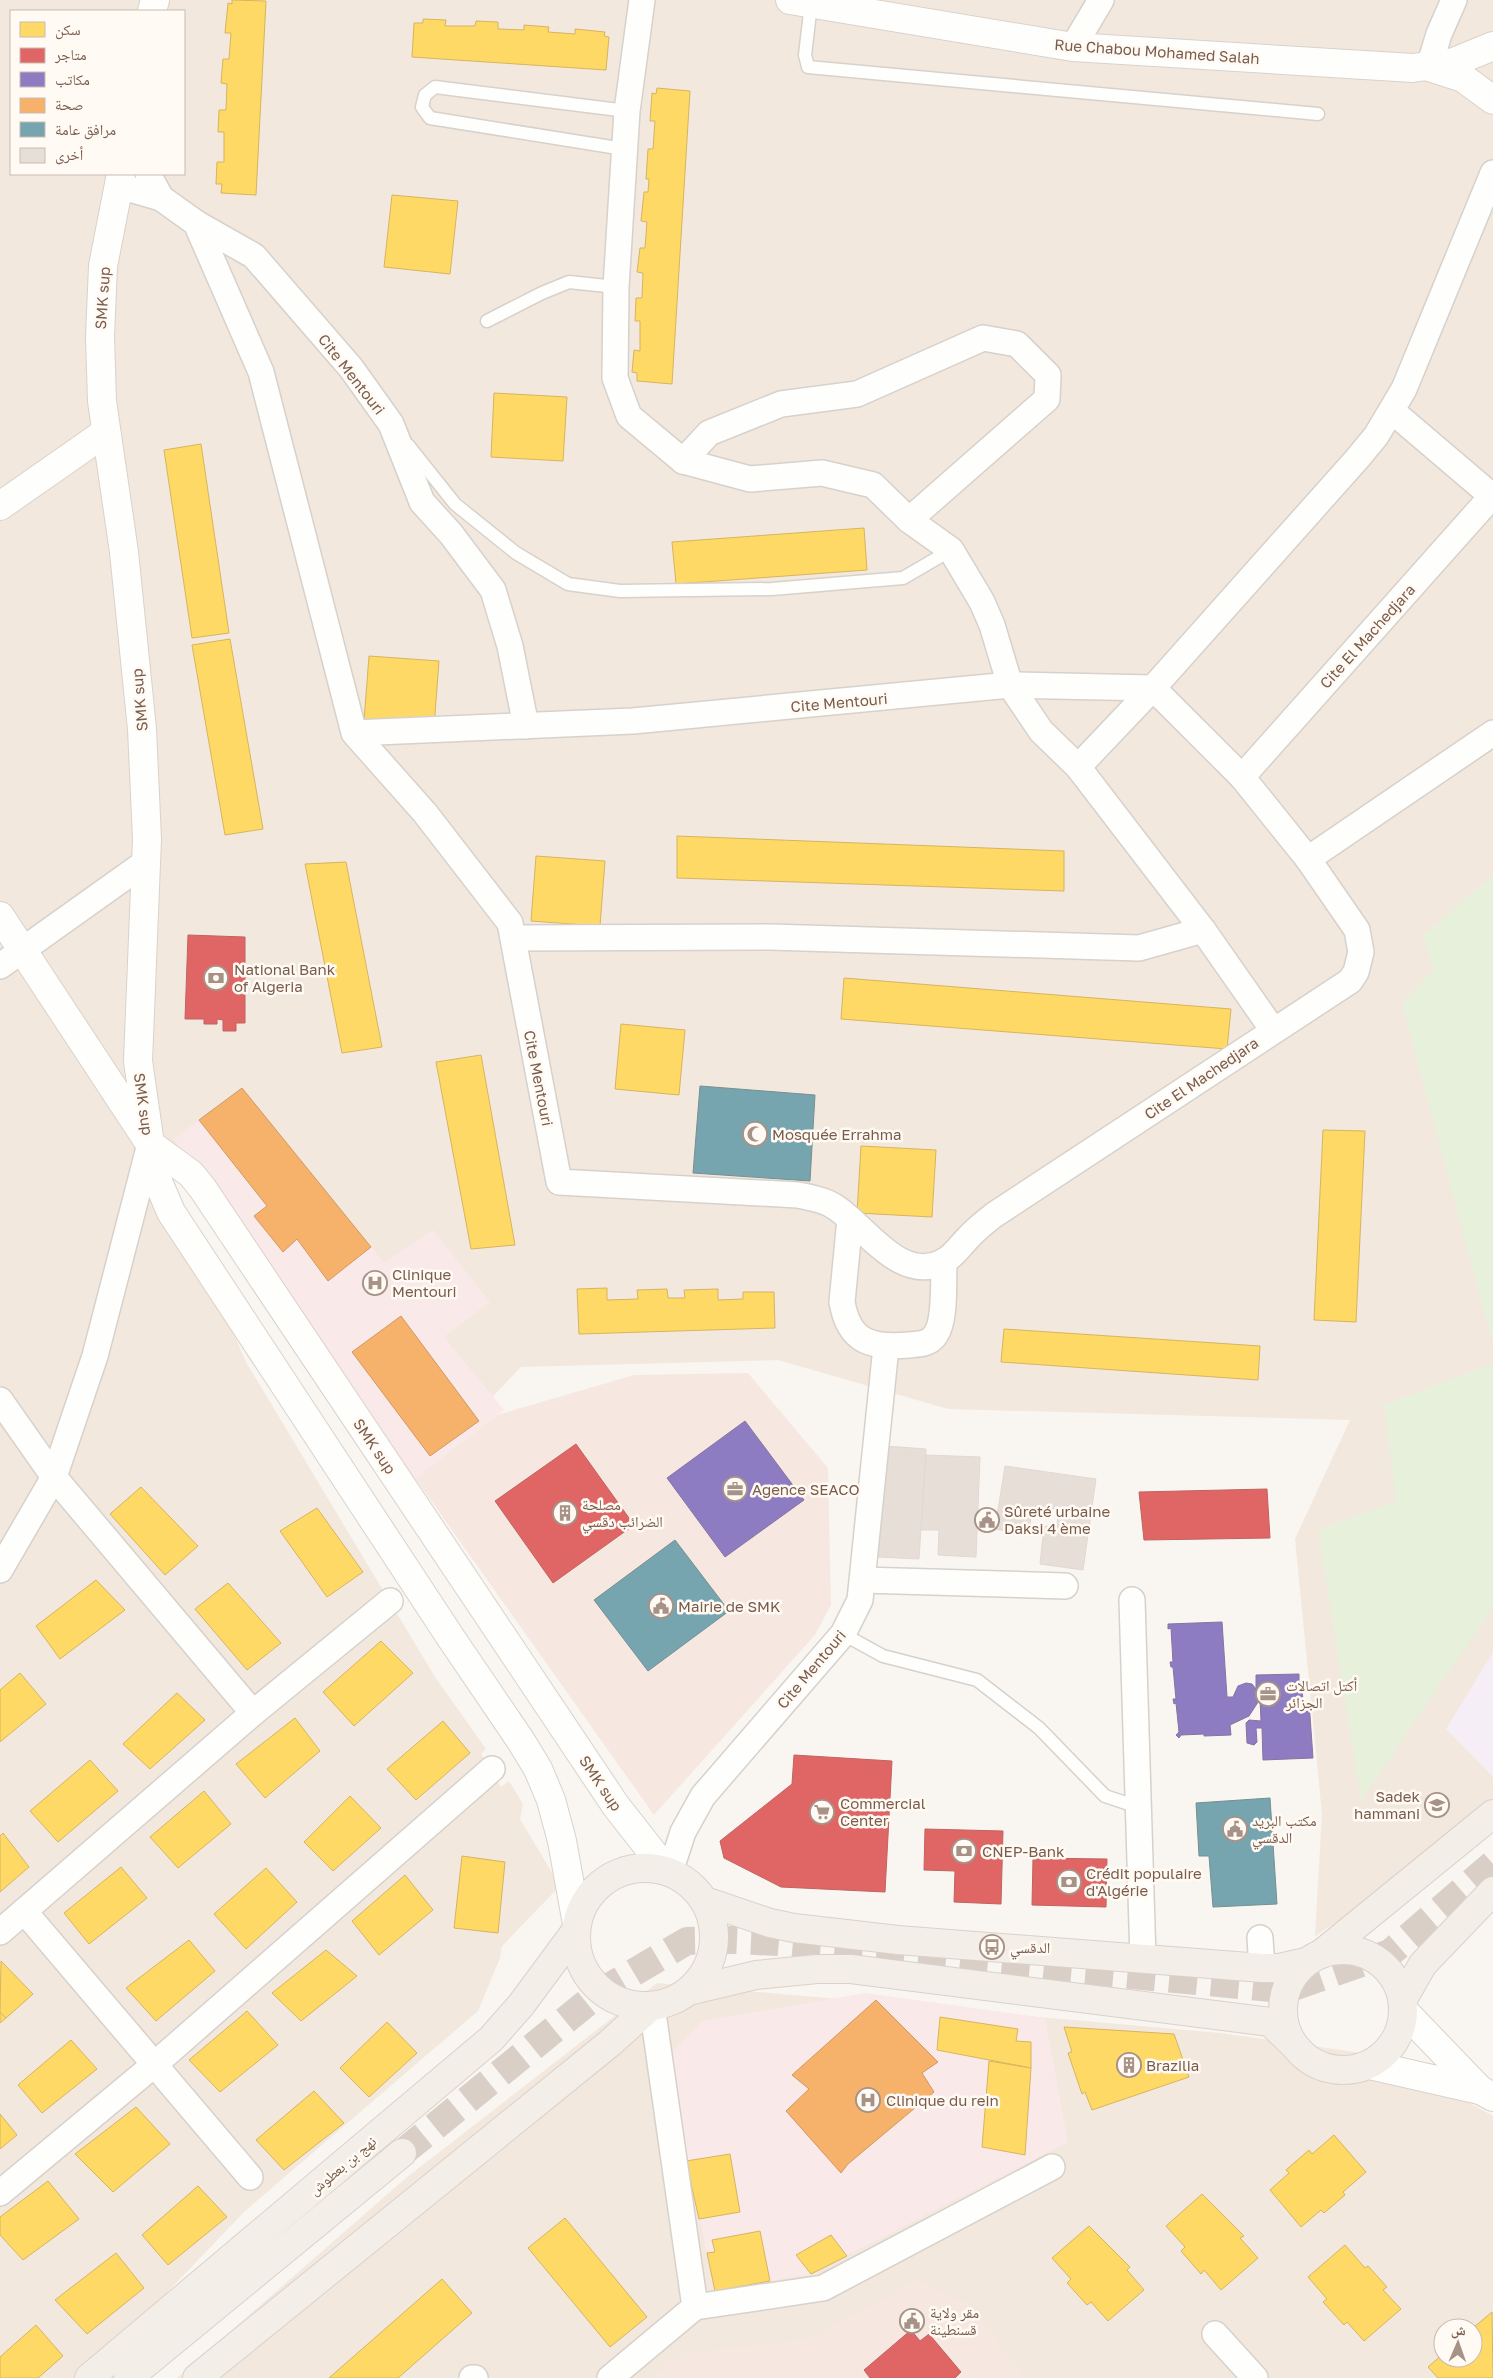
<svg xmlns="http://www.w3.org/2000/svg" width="1493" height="2378" font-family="'Golos Text','Noto Naskh Arabic',sans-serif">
	<rect width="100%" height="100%" fill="#f9f5f0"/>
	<g fill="#f2e8de" fill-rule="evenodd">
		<path d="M0,0h1493v1812l-40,35 -138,89 7,-122 -27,-275 55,-119 -402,-11 -170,-49 -257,7 -106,111 -263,-332 94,216 189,315 51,72 -5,5 20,33 8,-6 14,23 -3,15 40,67 -58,60 -2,12 -22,53 -233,200 -160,167h-85zM11,11h173v163h-173z"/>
		<path d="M657,1983l563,50 163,23 110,60v262h-1316l229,-200zM1443,2328h30v30h-30z"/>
	</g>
	<g fill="#f6e8e1">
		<polygon points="748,1373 828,1468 831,1605 815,1635 654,1815 415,1478 497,1415 634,1375"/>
		<polygon points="916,2281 967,2303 1025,2378 652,2378 684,2353 809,2340"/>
	</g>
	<polygon fill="#f6eef6" points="1493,1652 1493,1777 1446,1729"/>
	<g fill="#fae9e9">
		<polygon points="242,1088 384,1263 433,1230 490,1302 444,1337 504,1410 415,1478 174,1139"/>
		<polygon points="865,1993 1045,2018 1068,2142 811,2274 715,2291 666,2058 702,2021"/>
	</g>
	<g fill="#e7f0db">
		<polygon points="1493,875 1493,1345 1402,1004 1433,969 1423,935"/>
		<polygon points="1493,1363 1493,1607 1361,1801 1318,1530 1396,1501 1384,1405"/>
	</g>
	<g fill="#ffd966" stroke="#d7b45e">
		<polygon points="232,0 266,1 256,195 221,193 222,184 216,184 217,162 224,162 224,132 218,132 219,110 226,110 227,84 221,83 223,59 229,59 231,33 225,33 228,3 232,4"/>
		<polygon points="423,19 446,20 445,26 475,26 476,21 498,22 498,29 524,30 524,25 549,27 548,32 575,34 575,29 605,32 604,36 609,37 606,70 412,57 414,23 423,23"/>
		<polygon points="657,88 690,91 672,384 637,381 637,373 632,372 634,350 640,351 640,321 635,321 636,298 642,298 643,273 637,272 640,248 645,248 647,222 641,221 644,192 648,192 649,179 646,179 648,149 653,149 655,121 650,121 652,93 656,94"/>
		<polygon points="392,195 458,201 450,274 384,267"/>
		<polygon points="494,393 567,397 563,461 491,457"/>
		<polygon points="201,444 229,633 192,638 164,450"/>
		<polygon points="864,528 867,570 676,584 672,542"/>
		<polygon points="230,639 263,829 225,835 192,645"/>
		<polygon points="369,656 439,661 434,727 364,721"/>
		<polygon points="677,836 1064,851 1064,891 677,878"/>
		<polygon points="536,856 605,861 600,926 531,921"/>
		<polygon points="346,862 382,1047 342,1053 305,864"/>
		<polygon points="844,978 1231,1009 1227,1049 841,1019"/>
		<polygon points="621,1024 685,1030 679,1095 615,1089"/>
		<polygon points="481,1055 515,1245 471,1249 436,1062"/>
		<polygon points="1323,1130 1365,1131 1356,1322 1314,1320"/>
		<polygon points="861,1146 936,1150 932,1217 857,1213"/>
		<polygon points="607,1288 607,1300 638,1299 637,1290 667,1289 668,1298 685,1298 684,1290 718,1289 718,1300 743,1299 743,1292 774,1292 775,1328 579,1334 577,1289"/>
		<polygon points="1004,1329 1260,1346 1258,1380 1001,1362"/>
		<polygon points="141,1487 198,1546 165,1575 110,1514"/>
		<polygon points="317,1508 363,1572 327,1597 280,1531"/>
		<polygon points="96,1580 125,1610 60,1659 36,1626"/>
		<polygon points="228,1583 281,1643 247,1670 195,1609"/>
		<polygon points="381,1641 413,1673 354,1726 323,1692"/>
		<polygon points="20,1673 46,1704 0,1742 0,1690"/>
		<polygon points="177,1693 205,1720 150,1769 123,1744"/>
		<polygon points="295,1718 320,1751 265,1798 236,1764"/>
		<polygon points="443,1721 470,1753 416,1800 387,1769"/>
		<polygon points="90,1760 118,1791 58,1842 30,1811"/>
		<polygon points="204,1791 231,1824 178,1868 150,1837"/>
		<polygon points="350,1796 381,1828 333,1871 304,1842"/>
		<polygon points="3,1833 29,1867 0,1892 0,1836"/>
		<polygon points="462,1856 505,1862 498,1933 454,1928"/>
		<polygon points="121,1867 147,1898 89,1944 64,1913"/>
		<polygon points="266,1868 297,1902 246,1949 214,1914"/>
		<polygon points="405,1875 433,1910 379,1955 352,1921"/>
		<polygon points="189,1940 215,1971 156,2021 126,1988"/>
		<polygon points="326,1950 357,1976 301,2021 272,1993"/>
		<polygon points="1,1961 33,1994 6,2018 0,2012"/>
		<polygon points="247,2011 278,2045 220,2092 189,2060"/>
		<polygon points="0,2012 6,2018 0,2023"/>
		<polygon points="940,2017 1018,2029 1016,2041 1031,2042 1031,2068 937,2050"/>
		<polygon points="387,2022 417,2053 369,2097 340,2068"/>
		<polygon points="1064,2027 1174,2034 1189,2077 1092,2110 1085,2092 1082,2094 1068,2053 1072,2052"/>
		<polygon points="71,2040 97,2069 42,2113 18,2085"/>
		<polygon points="989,2061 1031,2068 1025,2155 982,2147"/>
		<polygon points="314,2091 344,2123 284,2170 256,2140"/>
		<polygon points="136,2107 170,2144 113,2192 75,2154"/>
		<polygon points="0,2114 17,2135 0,2149"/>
		<polygon points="1334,2135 1366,2172 1343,2192 1345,2195 1324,2213 1321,2210 1301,2227 1270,2190 1289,2173 1286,2170 1309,2150 1312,2154"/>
		<polygon points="730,2154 740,2212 699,2219 686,2161"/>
		<polygon points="48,2181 79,2219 23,2260 0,2235 0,2217"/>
		<polygon points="198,2186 227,2217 168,2265 142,2235"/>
		<polygon points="1202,2194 1244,2236 1240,2238 1258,2258 1221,2290 1204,2270 1201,2274 1181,2251 1185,2247 1166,2226"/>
		<polygon points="565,2218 647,2317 610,2347 528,2248"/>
		<polygon points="1089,2226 1130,2267 1127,2270 1144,2290 1108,2321 1091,2302 1087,2305 1067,2283 1071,2279 1052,2258"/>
		<polygon points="760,2231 770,2281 715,2291 707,2253 715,2252 712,2240"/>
		<polygon points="831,2235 847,2256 811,2274 796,2255"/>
		<polygon points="1345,2245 1365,2268 1368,2266 1387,2287 1383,2290 1401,2309 1364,2341 1347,2322 1344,2325 1323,2302 1327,2299 1308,2277"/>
		<polygon points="116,2253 144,2288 87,2334 55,2300"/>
		<polygon points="442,2279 472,2313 398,2378 329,2378"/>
		<polygon points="1492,2312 1493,2378 1438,2378 1428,2367 1443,2354 1443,2358 1473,2358 1473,2328"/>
		<polygon points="36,2325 63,2356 38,2378 0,2378 0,2357"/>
	</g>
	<g fill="#e06666" stroke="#c1635e">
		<polygon points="188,935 245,937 245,1023 236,1023 236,1031 223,1031 223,1020 217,1019 217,1024 204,1024 204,1019 185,1019"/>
		<polygon points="576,1444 634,1525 553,1583 495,1501"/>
		<polygon points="1267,1489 1270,1538 1144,1540 1139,1492"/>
		<polygon points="794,1755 892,1761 885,1892 781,1887 724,1858 720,1841 792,1784"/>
		<polygon points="925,1829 1003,1831 1001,1904 954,1902 955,1871 924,1870"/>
		<polygon points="1033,1858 1107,1859 1106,1907 1032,1905"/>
		<polygon points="911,2330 920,2341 929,2334 961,2372 955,2378 870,2378 864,2370"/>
	</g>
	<g fill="#8e7cc3" stroke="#8872a0">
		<polygon points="745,1421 804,1500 725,1557 667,1478"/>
		<polygon points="1222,1622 1227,1697 1233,1697 1238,1686 1246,1683 1252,1684 1256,1689 1256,1675 1299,1674 1299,1688 1302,1688 1303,1701 1309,1702 1313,1758 1263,1760 1262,1728 1256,1728 1257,1742 1254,1745 1247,1743 1246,1723 1249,1720 1261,1721 1260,1699 1249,1716 1230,1725 1231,1735 1204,1736 1204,1734 1181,1735 1179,1738 1176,1735 1179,1732 1176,1703 1174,1704 1173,1699 1176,1699 1173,1667 1171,1667 1170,1662 1173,1662 1171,1628 1168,1629 1168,1624"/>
	</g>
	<g fill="#f6b26b" stroke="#d19862">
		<polygon points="242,1088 371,1247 328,1281 297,1239 283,1252 254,1216 267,1206 199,1120"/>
		<polygon points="401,1316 479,1421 430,1456 352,1352"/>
		<polygon points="876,2000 938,2062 922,2073 934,2092 848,2164 841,2173 786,2111 809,2089 792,2075"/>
	</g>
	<g fill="#76a5af" stroke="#778f92">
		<polygon points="700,1086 815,1095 810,1181 693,1173"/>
		<polygon points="675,1540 729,1611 648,1671 594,1600"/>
		<polygon points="1270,1798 1277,1904 1213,1907 1209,1856 1199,1856 1196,1803"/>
	</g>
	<g fill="#e6ded7" stroke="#e2d8d2">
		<polygon points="885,1446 926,1449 919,1559 878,1557"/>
		<polygon points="926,1455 980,1457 976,1557 938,1555 939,1530 921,1530"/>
		<polygon points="1005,1466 1096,1479 1083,1570 1040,1564 1044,1526 1057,1527 1058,1509 1033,1506 1028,1535 995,1529"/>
	</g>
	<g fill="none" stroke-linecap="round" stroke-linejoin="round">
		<polyline stroke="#d9cfc7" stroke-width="28" stroke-dasharray="28 14" stroke-linecap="butt" points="402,2153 599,1993 687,1941 734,1940 778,1942 1271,1988 1290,1988 1390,1953 1493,1864"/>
		<defs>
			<g id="lane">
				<polyline points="811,4 805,55 808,67 1318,114"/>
				<polyline points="624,149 430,118 422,107 425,95 435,87 627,111"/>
				<polyline points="487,321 542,293 569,282 616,287"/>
				<polyline points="408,445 455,504 516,553 568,584 620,591 772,589 903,578 951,550"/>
				<polyline points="843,1634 883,1656 977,1680 1039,1728 1105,1796 1138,1807"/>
			</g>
			<g id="street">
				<polyline points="642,0 627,111 616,287 615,378 629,416 683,461 750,479 822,473 873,485 909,520 951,550 982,602 992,625 1010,685 1041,731 1078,767 1203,930 1273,1030"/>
				<polyline points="1073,47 1101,0"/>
				<polyline points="1429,67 1439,34 1454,0"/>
				<polyline points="148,174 161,198"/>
				<path d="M119,186l42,12 35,25 65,149 93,361 71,80 85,110 49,259 239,13c14,3 28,5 40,14 30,21 63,74 105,53 11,-6 17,-16 25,-24 8,-9 17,-16 26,-23l356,-234 6,-9 5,-20 -4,-22 -49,-71 -66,-82 -89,-89 -143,-3 -377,36 -279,12"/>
				<polyline points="196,223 254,256 351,368 391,424 422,502 451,534 493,590 510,646 526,726"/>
				<polyline points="1392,411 1493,497"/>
				<polyline points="683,461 709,433 781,404 857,394 983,338 1017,344 1048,375 1047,399 909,520"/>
				<polyline points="1078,767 1153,688 1357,459 1376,436 1404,389 1493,173"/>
				<polyline points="1242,777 1492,496"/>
				<polyline points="1308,859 1493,733"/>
				<polyline points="513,938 770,937 1139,948 1203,930"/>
				<polyline points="0,966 146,862"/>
				<path d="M850,1219l-8,83c7,41 30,46 67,43 11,-1 21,-1 27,-11 10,-15 7,-54 8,-73"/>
				<polyline points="0,1400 54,1477 253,1713"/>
				<polyline points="0,1570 54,1477 95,1356 150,1144"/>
				<polyline points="863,1580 1065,1586"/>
				<polyline points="1132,1600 1143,1959"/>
				<polyline points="670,1872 683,1832 703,1796 843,1634 860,1600 886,1347"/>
				<polyline points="24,1911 250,2177"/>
				<polyline points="0,1932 253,1713 390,1601"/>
				<polyline points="1260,1938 1262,1968"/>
				<polyline points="652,2006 695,2307"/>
				<polyline points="0,2193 155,2064 492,1769"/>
				<polyline points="1215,2334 1255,2378"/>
				<polyline points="472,2378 475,2378"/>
				<polyline points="610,2378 695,2307 823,2288 1052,2167"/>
			</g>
			<g id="secondary">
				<polyline points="790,0 1073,47 1413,68 1454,62 1493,46"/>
				<polyline points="152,11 155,0"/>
				<polyline points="1429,67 1463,78 1493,100"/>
				<polyline points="121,174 103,266 100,337 102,401 124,552 142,729 147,839 138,1061 150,1144 191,1174 203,1189 616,1806 667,1871"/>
				<polyline points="0,506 106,432"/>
				<polyline points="0,916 150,1144 159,1184 171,1212 451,1638 521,1741 538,1769 551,1800 562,1841 577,1924"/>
				<polyline points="1404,2011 1480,2090 1493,2097"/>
				<polyline points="1370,2065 1480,2090"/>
			</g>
			<g id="primary">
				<circle cx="645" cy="1937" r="69"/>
				<polyline points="705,1901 770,1923 794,1928 898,1940 1262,1968 1279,1968 1306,1962"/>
				<circle cx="1343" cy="2010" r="60"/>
				<polyline points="1321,1954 1493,1814"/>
				<polyline points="689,1991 756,1975 817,1969 851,1969 1270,2022 1292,2043"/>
				<polyline points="1403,1999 1423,1964 1493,1891"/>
				<polyline points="89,2378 491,2039 521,2005 575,1932"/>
				<polyline points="128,2378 402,2153"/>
				<polyline points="197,2378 610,2043 651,2006"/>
			</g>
		</defs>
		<use href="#lane" stroke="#d7d1cb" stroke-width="15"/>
		<use href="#street" stroke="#d7d1cb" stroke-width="28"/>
		<use href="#secondary" stroke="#d9d2cb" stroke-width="30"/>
		<use href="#primary" stroke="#dad1cc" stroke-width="30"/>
		<use href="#lane" stroke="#fefefd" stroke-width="12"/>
		<use href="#street" stroke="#fefefd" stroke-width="25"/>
		<use href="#secondary" stroke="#fefefd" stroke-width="28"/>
		<use href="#primary" stroke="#f3eee8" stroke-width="28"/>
	</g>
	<defs>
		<symbol id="bank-ring" viewBox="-11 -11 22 22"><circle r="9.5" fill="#fffaf3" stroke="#a69286" stroke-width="1.5"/><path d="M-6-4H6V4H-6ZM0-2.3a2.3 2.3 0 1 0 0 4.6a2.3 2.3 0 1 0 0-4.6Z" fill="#a69286"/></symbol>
		<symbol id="mosque-ring" viewBox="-11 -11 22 22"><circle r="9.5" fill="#fffaf3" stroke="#a69286" stroke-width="1.5"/><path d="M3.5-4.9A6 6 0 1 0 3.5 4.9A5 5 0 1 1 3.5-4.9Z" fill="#a69286"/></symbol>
		<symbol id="hospital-ring" viewBox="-11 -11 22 22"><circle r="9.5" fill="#fffaf3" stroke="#a69286" stroke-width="1.5"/><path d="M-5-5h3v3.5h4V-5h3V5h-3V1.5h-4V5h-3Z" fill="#a69286"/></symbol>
		<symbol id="office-ring" viewBox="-11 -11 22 22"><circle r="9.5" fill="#fffaf3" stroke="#a69286" stroke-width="1.5"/><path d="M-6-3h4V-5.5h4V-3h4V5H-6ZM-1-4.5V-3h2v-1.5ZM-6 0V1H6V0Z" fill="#a69286"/></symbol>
		<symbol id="building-ring" viewBox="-11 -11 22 22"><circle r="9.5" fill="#fffaf3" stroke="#a69286" stroke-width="1.5"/><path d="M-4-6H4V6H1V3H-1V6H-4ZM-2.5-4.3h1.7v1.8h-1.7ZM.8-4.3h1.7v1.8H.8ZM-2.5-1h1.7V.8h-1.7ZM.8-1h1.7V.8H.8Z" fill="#a69286"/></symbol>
		<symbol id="civic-ring" viewBox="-11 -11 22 22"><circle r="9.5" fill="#fffaf3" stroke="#a69286" stroke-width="1.5"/><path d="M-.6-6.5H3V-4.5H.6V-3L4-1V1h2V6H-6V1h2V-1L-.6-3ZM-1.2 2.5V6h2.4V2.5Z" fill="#a69286"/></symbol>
		<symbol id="school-ring" viewBox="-11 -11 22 22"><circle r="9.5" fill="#fffaf3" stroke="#a69286" stroke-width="1.5"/><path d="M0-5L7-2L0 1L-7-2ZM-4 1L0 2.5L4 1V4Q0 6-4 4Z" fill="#a69286"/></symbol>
		<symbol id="supermarket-ring" viewBox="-11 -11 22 22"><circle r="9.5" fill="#fffaf3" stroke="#a69286" stroke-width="1.5"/><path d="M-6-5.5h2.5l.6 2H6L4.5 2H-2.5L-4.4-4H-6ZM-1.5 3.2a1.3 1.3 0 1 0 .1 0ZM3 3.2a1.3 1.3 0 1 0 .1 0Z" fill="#a69286"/></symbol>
		<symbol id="bus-ring" viewBox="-11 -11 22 22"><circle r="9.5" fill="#fffaf3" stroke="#a69286" stroke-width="1.5"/><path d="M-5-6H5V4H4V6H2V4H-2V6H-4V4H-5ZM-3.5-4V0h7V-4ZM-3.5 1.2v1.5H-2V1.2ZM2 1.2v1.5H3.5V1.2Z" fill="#a69286"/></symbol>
	</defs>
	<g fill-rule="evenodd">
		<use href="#bank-ring" x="202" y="964" width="28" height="28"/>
		<use href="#mosque-ring" x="741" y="1120" width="28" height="28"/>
		<use href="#hospital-ring" x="361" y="1269" width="28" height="28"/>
		<use href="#office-ring" x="721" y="1475" width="28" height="28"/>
		<use href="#building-ring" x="551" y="1499" width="28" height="28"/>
		<use href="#civic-ring" x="973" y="1506" width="28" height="28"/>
		<use href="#civic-ring" x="647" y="1592" width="28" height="28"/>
		<use href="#office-ring" x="1254" y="1680" width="28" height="28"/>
		<use href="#school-ring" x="1423" y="1791" width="28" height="28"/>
		<use href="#supermarket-ring" x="808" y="1798" width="28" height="28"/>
		<use href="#civic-ring" x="1221" y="1815" width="28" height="28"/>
		<use href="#bank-ring" x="950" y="1837" width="28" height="28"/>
		<use href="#bank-ring" x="1055" y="1868" width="28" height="28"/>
		<use href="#bus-ring" x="978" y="1933" width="28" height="28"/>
		<use href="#building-ring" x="1115" y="2051" width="28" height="28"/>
		<use href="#hospital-ring" x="854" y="2086" width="28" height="28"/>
		<use href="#civic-ring" x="898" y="2307" width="28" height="28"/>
	</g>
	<g text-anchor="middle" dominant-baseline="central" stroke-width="5" stroke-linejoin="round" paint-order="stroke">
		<g font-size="15" fill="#7a5c4d" stroke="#fffaf3">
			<text transform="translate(1157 51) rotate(4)">Rue Chabou Mohamed Salah</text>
			<text transform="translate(102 298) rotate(-86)">SMK sup</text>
			<text transform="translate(352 374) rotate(52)">Cite Mentouri</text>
			<text transform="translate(1367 636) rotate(-48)">Cite El Machedjara</text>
			<text transform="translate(139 700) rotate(-95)">SMK sup</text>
			<text transform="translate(839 702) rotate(-5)">Cite Mentouri</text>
			<text transform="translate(539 1078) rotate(79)">Cite Mentouri</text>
			<text transform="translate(1201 1078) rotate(-34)">Cite El Machedjara</text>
			<text transform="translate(144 1104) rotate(82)">SMK sup</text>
			<text transform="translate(375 1446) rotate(56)">SMK sup</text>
			<text transform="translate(811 1669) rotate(-50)">Cite Mentouri</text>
			<text transform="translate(601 1783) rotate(56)">SMK sup</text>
			<text transform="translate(342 2165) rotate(-40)">نهج بن بعطوش</text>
		</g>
		<g font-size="15" fill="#7a5c4d" stroke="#fffaf3" text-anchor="start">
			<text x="234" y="969">National Bank<tspan x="234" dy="17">of Algeria</tspan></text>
			<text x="772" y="1134">Mosquée Errahma</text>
			<text x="392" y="1274">Clinique<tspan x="392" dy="17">Mentouri</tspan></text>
			<text x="752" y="1489">Agence SEACO</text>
			<text x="582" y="1504">مصلحة<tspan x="582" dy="17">الضرائب دقسي</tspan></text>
			<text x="1004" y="1511">Sûreté urbaine<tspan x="1004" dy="17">Daksi 4 ème</tspan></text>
			<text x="678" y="1606">Mairie de SMK</text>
			<text x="1286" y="1685">أكتل اتصالات<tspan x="1286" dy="17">الجزائر</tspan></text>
			<text x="1420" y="1796" text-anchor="end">Sadek<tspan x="1420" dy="17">hammani</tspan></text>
			<text x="840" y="1803">Commercial<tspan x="840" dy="17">Center</tspan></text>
			<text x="1252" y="1820">مكتب البريد<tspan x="1252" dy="17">الدقسي</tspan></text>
			<text x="982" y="1851">CNEP-Bank</text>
			<text x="1086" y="1873">Crédit populaire<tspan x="1086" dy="17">d'Algérie</tspan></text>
			<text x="1010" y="1947">الدقسي</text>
			<text x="1146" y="2065">Brazilia</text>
			<text x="886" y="2100">Clinique du rein</text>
			<text x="930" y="2312">مقر ولاية<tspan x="930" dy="17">قسنطينة</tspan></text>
		</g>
	</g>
	<rect x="10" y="10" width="175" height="165" fill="#fffaf3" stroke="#cabbb1"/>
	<rect x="20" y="22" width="25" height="15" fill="#ffd966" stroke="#cabbb1"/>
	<text x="55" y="35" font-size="15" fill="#7a5c4d">سكن</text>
	<rect x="20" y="48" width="25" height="15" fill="#e06666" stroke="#cabbb1"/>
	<text x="55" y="60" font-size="15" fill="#7a5c4d">متاجر</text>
	<rect x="20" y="72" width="25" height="15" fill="#8e7cc3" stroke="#cabbb1"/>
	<text x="55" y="85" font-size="15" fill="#7a5c4d">مكاتب</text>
	<rect x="20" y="98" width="25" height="15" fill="#f6b26b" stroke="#cabbb1"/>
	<text x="55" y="110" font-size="15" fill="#7a5c4d">صحة</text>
	<rect x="20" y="122" width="25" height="15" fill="#76a5af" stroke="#cabbb1"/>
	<text x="55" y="135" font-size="15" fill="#7a5c4d">مرافق عامة</text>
	<rect x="20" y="148" width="25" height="15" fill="#e6ded7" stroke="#cabbb1"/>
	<text x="55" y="160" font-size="15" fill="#7a5c4d">أخرى</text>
	<g transform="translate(1458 2343) rotate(2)"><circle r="24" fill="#fffaf3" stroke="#cabbb1"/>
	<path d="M0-4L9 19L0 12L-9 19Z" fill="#a69286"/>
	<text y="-8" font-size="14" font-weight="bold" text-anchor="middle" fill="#7a5c4d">ش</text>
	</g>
</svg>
